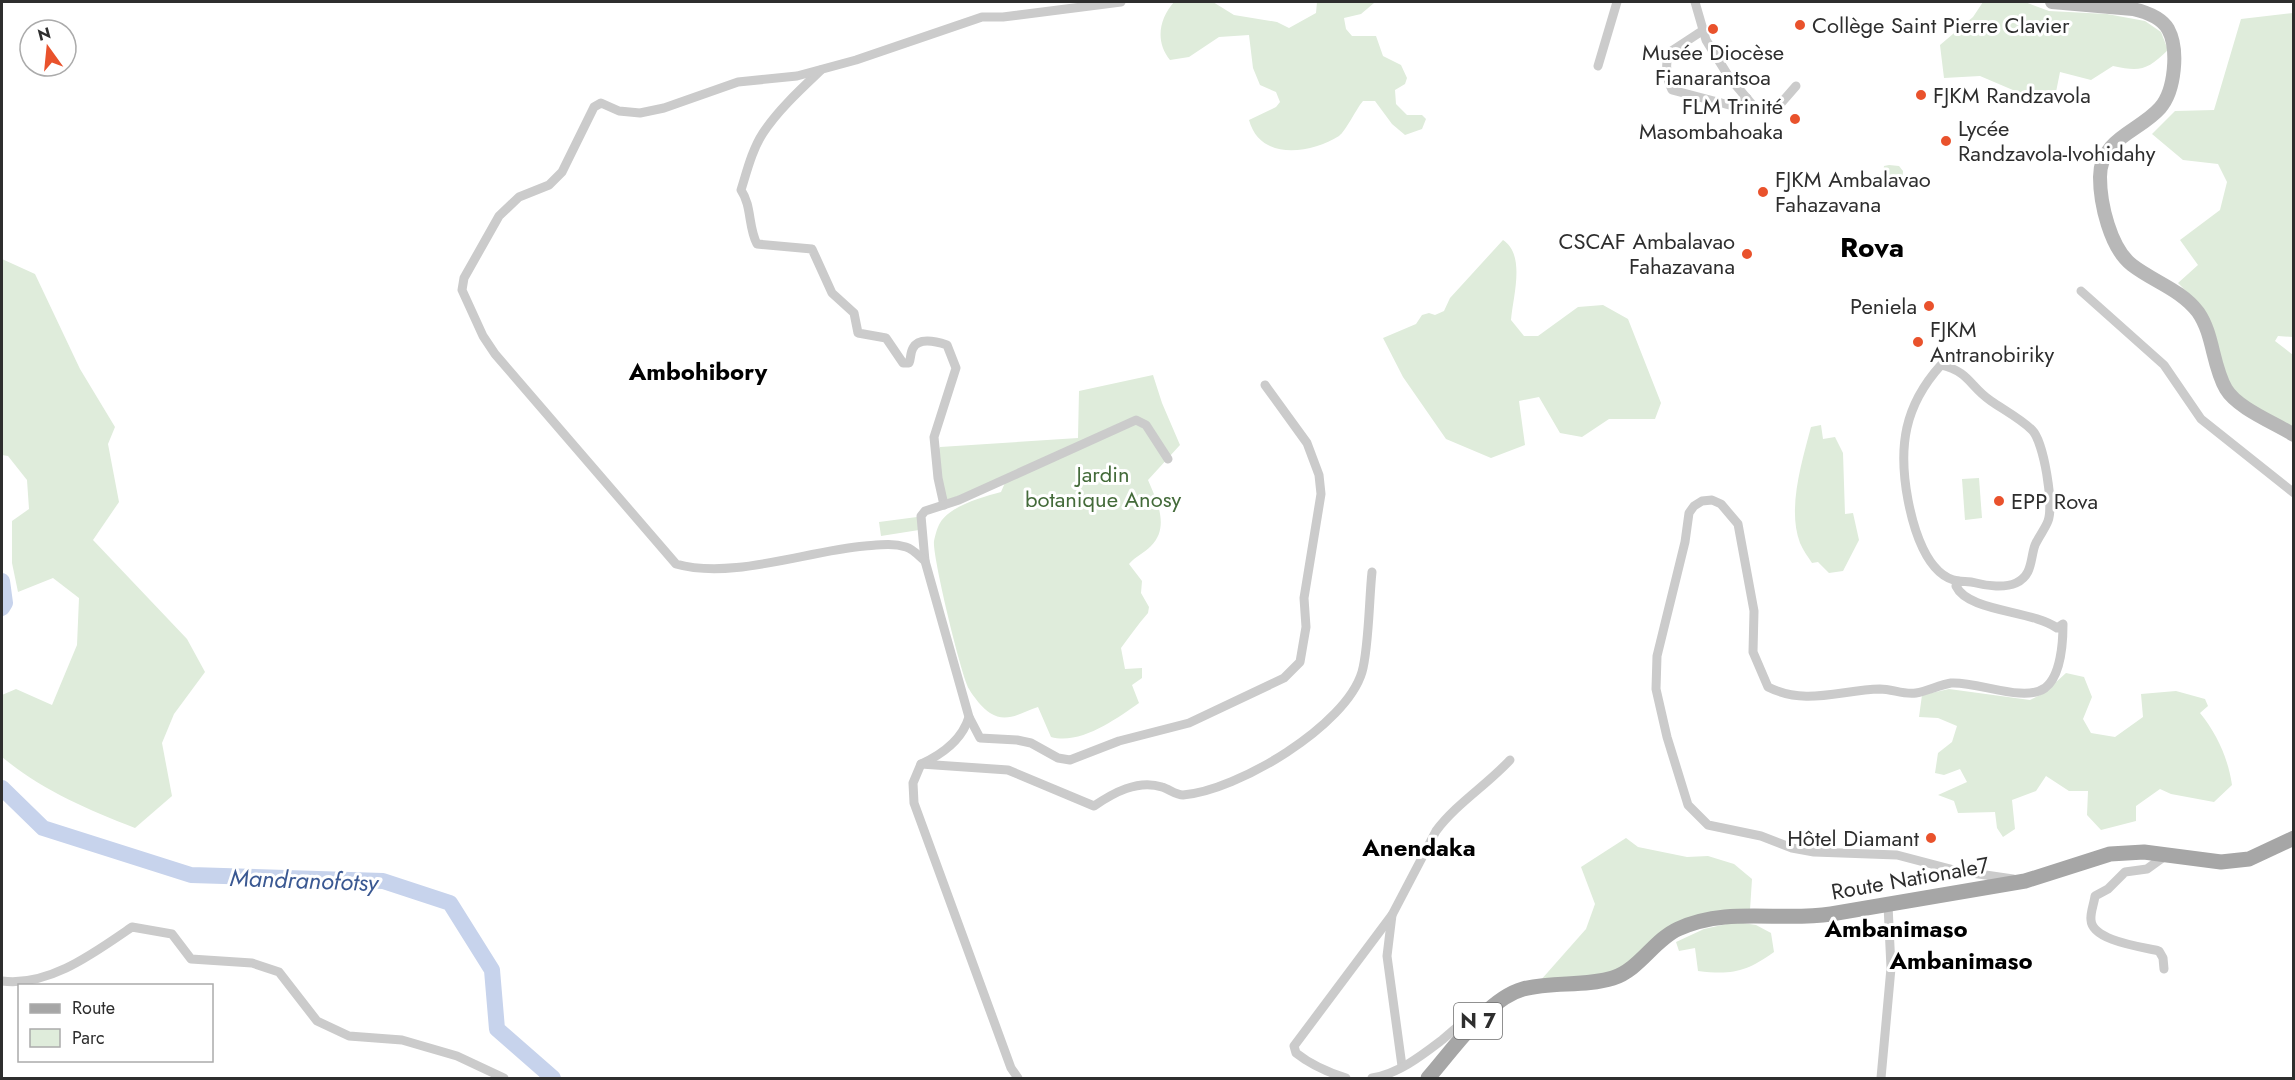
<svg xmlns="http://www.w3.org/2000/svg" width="2295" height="1080" font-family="Jost,sans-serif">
	<rect width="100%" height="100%" fill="#fff"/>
	<g fill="#dfecdb">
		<path d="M1174,2h39l21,13 43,7 12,6 27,-15 1,-11h87l-30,1 -13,11 -17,4 2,11 6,7h24l7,20 18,9 6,13 -2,6 -10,6 1,14 11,11h15l4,4 -4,10 -17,6 -13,-11 -17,-23h-12c-7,8 -17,30 -24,35 -29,18 -79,25 -90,-16l27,-13 4,-5 -4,-10 -16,-7 -7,-17 -4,-33 -30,2 -30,20 -19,3c-15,-18 -11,-41 4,-58z"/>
		<path d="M1983,2h42l24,9 58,3 38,7 16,11 7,18c-21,20 -27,22 -55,16l-22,14 -31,-8 -6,30 -15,-1 -59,-25 -36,2 -4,-33 33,-28z"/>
		<polygon points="2293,13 2293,337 2278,336 2275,341 2293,355 2293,430 2235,397 2198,303 2178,283 2198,265 2180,240 2220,210 2227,182 2218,164 2183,160 2152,134 2175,111 2214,110 2241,19"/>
		<polygon points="1889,165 1899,166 1903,171 1902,186 1889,190 1881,189 1884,166"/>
		<path d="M1503,240c23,15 10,56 8,80l13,16h14l40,-29 25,-2 25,14 33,84 -6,16h-46l-27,18 -22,-4 -21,-36 -20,4 6,44 -34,13 -45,-19 -43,-62 -20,-39 33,-14 6,-9 7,-2 6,2 9,-4 6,-13z"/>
		<path d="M2,259l33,15 45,95 35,58 -7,17 11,58 -26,38 94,99 18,33 -31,42 -12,29 10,53 -37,32c-49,-19 -93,-38 -133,-71v-62l14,-6 36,16 25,-60 2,-47 -26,-20 -35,14 -6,-29v-42l17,-12 -2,-29 -19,-24 -6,-1z"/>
		<path d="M1153,375l9,28 18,42 -32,35c9,21 22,47 3,66 -7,7 -15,10 -22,18l13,17 -1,12 8,14 -1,6c-10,11 -18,23 -27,35l4,21 17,-1v10l-10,7 7,18c-23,16 -58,42 -88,34l-13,-30c-17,5 -31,17 -48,6 -7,-4 -17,-17 -21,-24 -8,-14 -37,-134 -35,-148 1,-5 3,-13 6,-18 10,-17 42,-26 61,-31l6,-14 -62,23 -7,-50 2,-4 138,-9 1,-47z"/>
		<path d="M1821,425l2,14 12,-2 8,16 2,61 8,-1 6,27 -16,31 -14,2 -11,-11 -6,1c-4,-6 -9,-13 -12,-20 -13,-34 2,-82 11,-116z"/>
		<polygon points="1979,478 1982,518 1965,520 1962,479"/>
		<polygon points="917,517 919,530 881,536 879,522"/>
		<path d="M2066,673l18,4 8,20 -9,22 8,14 24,4 28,-20 -2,-23 35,-3 29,8 3,7 -8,7c17,21 28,45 32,72l-18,17 -43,-8 -11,-5 -24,17v15l-35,9 -14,-15 1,-24h-19l-23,-15 -10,15 -24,9 3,29 -12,8 -6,-9 -2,-16 -37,1 -4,-12 -16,-6 29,-13 -7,-13 -16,6 -9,-2 3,-20 14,-11 5,-16 -19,-8 -19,-1 3,-22 27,-6 81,11 14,-7z"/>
		<polygon points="1626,838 1638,847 1687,857 1708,856 1734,864 1752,879 1750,910 1701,916 1610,979 1540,981 1586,929 1595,904 1581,867"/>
		<path d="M1736,922l20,3 15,8 3,19c-28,20 -42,23 -76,19l-3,-23 -16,3 -3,-9 28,-13z"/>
	</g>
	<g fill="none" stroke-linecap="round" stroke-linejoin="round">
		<g stroke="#c7d3ec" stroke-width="16">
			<polyline points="2,581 5,603 2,608"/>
			<polyline points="2,788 43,828 191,875 383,881 450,903 492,970 497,1029 553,1078"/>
		</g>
		<g stroke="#cbcbcb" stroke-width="9">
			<polyline points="1695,2 1706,40 1729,77 1755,108 1766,111 1775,110 1796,86"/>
			<path d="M1702,31l-32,21c-6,11 -3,27 2,38l61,16 14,-8"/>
			<polyline points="1598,66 1617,2"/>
			<path d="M821,70c-20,19 -43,40 -58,63 -11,17 -16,38 -22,57 11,16 7,37 16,54l55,5 20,44 22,20 4,20 28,5 17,25h6c2,-4 1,-10 4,-15 6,-11 25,-6 34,-3l9,23 -22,69 4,41 6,27"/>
			<polyline points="2081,291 2164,365 2201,419 2294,493"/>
			<path d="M1941,365c29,7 28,21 50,36 13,9 30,18 41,29 12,12 22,75 16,91 -3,8 -9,15 -13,24 -5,14 -2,30 -19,38 -11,5 -29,3 -40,0 -7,-2 -12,-1 -18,-2 -32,-5 -45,-55 -50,-81 -10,-53 -4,-94 33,-135z"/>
			<polyline points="1168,459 1146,425 1136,420 959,500 925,511 921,516 925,561 969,717 980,738 1017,740 1031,743 1058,758 1070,760 1119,741 1189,723 1284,678 1300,662 1306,627 1304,598 1321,494 1319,475 1307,443 1265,385"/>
			<path d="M925,561c-6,-5 -12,-12 -19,-14 -14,-4 -27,-2 -41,-1 -59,5 -133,34 -189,18l-181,-210 -12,-18 -21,-46 2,-12 35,-62 20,-19 30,-12 13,-13 32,-65 7,-4 18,8 21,2 24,-5 74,-26 59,-6 59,-16 126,-43h21l118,-15"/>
			<path d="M1958,581l-2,5c12,26 76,24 101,42l6,-4c0,18 -2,52 -18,64 -21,15 -68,-7 -94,-5 -12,2 -23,8 -35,10 -12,2 -24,-4 -36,-4 -40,1 -74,17 -112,-2l-15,-35 1,-41 -16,-87 -17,-20 -9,-4 -10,1 -8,5 -5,7 -4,29 -28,114 -1,33 11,48 21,68 20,20 53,11 31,12 22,4 83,3 61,16 55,8"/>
			<path d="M969,717c-7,23 -26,37 -48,47l-8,19 1,20 97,265 7,10"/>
			<path d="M921,764l87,6 86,36c19,-13 44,-27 68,-19 7,2 14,8 21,8 54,-4 163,-69 179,-123 7,-25 7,-73 10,-100"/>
			<path d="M2164,969l-1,-11 -4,-7c-16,-4 -67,-10 -68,-31 -1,-7 3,-16 4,-24l13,-7 17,-17 22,-3 18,-13"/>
			<path d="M2,981c47,6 92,-28 130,-54l40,7 19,25 61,4 27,9 38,49 32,15 53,4 55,16 47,22"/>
			<path d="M1402,1066l-15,-110 5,-41 44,-84c20,-27 51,-46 74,-71"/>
			<path d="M1346,1078c-19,-6 -35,-13 -50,-25l-2,-7 98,-131"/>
			<path d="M1372,1078c26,-4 49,-22 70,-38 11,-9 21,-20 35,-23"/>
			<polyline points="1881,1078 1891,968 1888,905"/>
		</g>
		<path stroke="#b8b8b8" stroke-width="14" d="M2052,2l81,7c13,3 28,8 35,20 11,20 7,62 -8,79 -21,24 -60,30 -60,69 0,26 10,71 32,88 22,17 48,24 66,47 16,23 14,53 28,77 11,19 49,34 68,46"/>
		<path stroke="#a6a6a6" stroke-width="15" d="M1428,1078c24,-27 59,-79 95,-89 30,-8 61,-2 90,-11 26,-8 41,-38 65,-49 50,-23 102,-7 153,-15l194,-33 85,-27 34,-2 77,10 28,-3 45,-21"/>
	</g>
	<g fill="#e9522c" stroke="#fff" stroke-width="2">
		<circle cx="1800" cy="25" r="6"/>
		<circle cx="1713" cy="29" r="6"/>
		<circle cx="1921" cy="95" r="6"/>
		<circle cx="1795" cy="119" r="6"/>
		<circle cx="1946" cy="141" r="6"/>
		<circle cx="1763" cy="192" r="6"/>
		<circle cx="1747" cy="254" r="6"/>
		<circle cx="1929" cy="306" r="6"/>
		<circle cx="1918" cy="342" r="6"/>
		<circle cx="1999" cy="501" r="6"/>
		<circle cx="1931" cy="838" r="6"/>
	</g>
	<g text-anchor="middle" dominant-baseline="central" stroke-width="6" stroke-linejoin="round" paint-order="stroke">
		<rect fill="#fff" stroke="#6d6d6d" stroke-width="1.5" x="1454" y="1003" width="48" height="36" rx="4.5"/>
		<g font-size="21" font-weight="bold" fill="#2e2e2e">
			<text x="1478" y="1021">N 7</text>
		</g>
		<g font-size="22" fill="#2e2e2e" stroke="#fff" text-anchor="start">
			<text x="1812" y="25">Collège Saint Pierre Clavier</text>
			<text x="1713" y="52" text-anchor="middle">Musée Diocèse<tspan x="1713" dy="25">Fianarantsoa</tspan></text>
			<text x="1933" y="95">FJKM Randzavola</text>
			<text x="1783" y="106" text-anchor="end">FLM Trinité<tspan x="1783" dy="25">Masombahoaka</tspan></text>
			<text x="1958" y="128">Lycée<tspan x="1958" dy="25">Randzavola-Ivohidahy</tspan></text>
			<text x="1775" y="179">FJKM Ambalavao<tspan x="1775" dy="25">Fahazavana</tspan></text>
			<text x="1735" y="241" text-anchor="end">CSCAF Ambalavao<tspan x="1735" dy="25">Fahazavana</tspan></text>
			<text x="1917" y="306" text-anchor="end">Peniela</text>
			<text x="1930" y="329">FJKM<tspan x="1930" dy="25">Antranobiriky</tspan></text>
			<text x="2011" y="501">EPP Rova</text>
			<text x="1919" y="838" text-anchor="end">Hôtel Diamant</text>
		</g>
		<g font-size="22" fill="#446b3a" stroke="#fff">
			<text x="1103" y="474">Jardin<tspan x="1103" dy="25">botanique Anosy</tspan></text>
		</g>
		<g font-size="22" fill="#2e2e2e" stroke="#fff">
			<text transform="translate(1910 878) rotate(-10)">Route Nationale7</text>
		</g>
		<g font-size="24" font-weight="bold" fill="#000" stroke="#fff">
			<text x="698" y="371">Ambohibory</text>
			<text x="1419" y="847">Anendaka</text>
			<text x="1896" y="928">Ambanimaso</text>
			<text x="1961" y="960">Ambanimaso</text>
		</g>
		<g font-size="24" font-style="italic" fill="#3a5892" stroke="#fff">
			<text transform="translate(304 880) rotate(2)">Mandranofotsy</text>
		</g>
		<g font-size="28" font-weight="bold" fill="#000" stroke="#fff">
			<text x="1872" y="247">Rova</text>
		</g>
	</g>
	<rect width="2295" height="1080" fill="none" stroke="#2e2e2e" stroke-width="6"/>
	<rect x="18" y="984" width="195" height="78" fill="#ffffff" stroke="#ababab" stroke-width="1.5"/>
	<rect x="30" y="1004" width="30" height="9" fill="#a6a6a6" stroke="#ababab" stroke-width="1.5"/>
	<text x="72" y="1014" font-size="18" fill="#2e2e2e">Route</text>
	<rect x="30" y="1029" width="30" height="18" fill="#dfecdb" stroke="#ababab" stroke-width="1.5"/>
	<text x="72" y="1044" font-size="18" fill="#2e2e2e">Parc</text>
	<g transform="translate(48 48) rotate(345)"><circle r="28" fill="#ffffff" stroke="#ababab" stroke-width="1.5"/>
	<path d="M0-4.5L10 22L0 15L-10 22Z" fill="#e9522c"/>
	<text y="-9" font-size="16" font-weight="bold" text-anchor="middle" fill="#2e2e2e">N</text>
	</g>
</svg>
